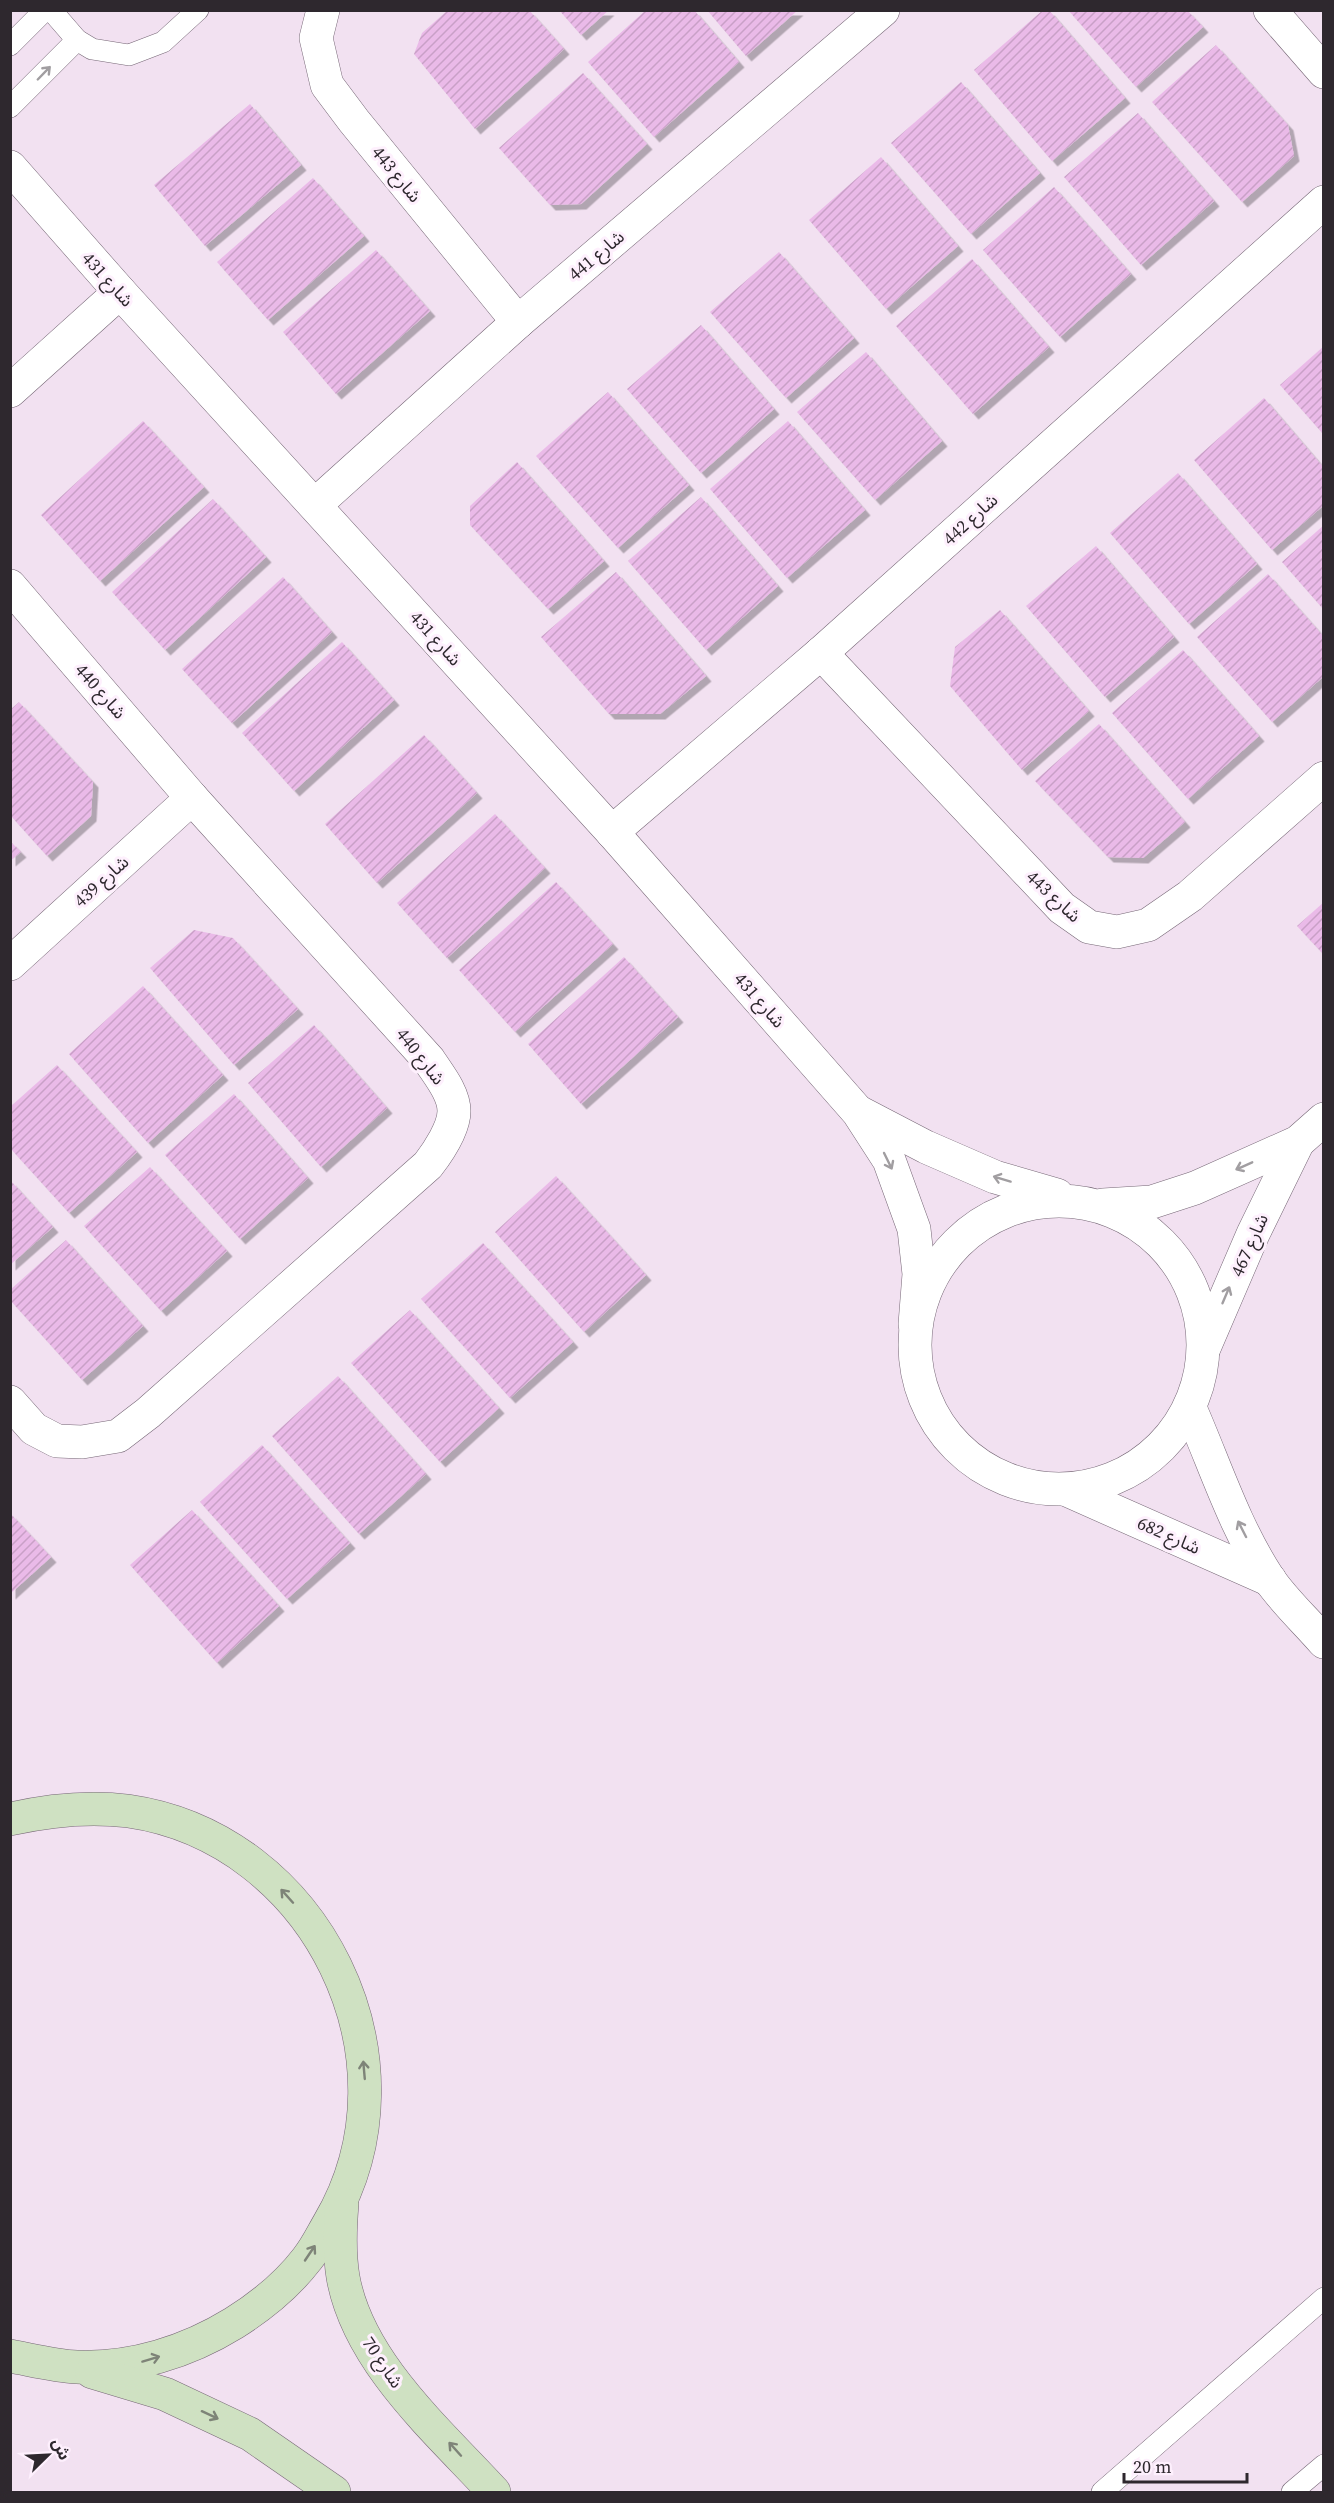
<svg xmlns="http://www.w3.org/2000/svg" width="1334" height="2503" font-family="'Source Serif 4','Noto Sans Arabic',serif">
	<defs>
		<pattern id="building-hatch" width="6" height="6" patternUnits="userSpaceOnUse" patternTransform="scale(1.5)"><rect width="6" height="6" fill="#eabae8"/><path d="M-1 1l2-2M0 6l6-6M5 7l2-2" fill="none" stroke="#c9a0c7"/></pattern>
		<filter id="shadow"><feDropShadow dx="5.5" dy="5.5" stdDeviation="0" flood-color="#0004"/></filter>
	</defs>
	<rect width="100%" height="100%" fill="#f2e1f1"/>
	<g fill="url(#building-hatch)" filter="url(#shadow)">
		<polygon points="448,10 529,10 564,49 475,129 414,54 422,33"/>
		<polygon points="559,10 609,10 581,35"/>
		<polygon points="646,10 694,10 739,62 654,137 588,62"/>
		<polygon points="707,10 798,10 746,56"/>
		<polygon points="1043,10 1049,10 1125,98 1052,161 974,70"/>
		<polygon points="1068,10 1187,10 1203,27 1136,87"/>
		<polygon points="1216,45 1288,125 1294,156 1242,202 1152,102"/>
		<polygon points="583,73 647,144 581,204 550,205 499,148"/>
		<polygon points="961,82 1040,173 971,234 891,143"/>
		<polygon points="250,104 301,165 205,246 154,185"/>
		<polygon points="1138,113 1214,201 1141,265 1064,177"/>
		<polygon points="881,157 958,246 886,309 809,220"/>
		<polygon points="313,178 364,236 268,320 217,262"/>
		<polygon points="1054,187 1131,274 1060,337 983,250"/>
		<polygon points="376,250 430,311 336,394 283,332"/>
		<polygon points="779,252 854,338 786,398 710,312"/>
		<polygon points="972,259 1049,347 973,414 896,326"/>
		<polygon points="701,325 774,409 701,473 627,389"/>
		<polygon points="1324,346 1324,435 1280,385"/>
		<polygon points="866,352 942,441 875,500 797,412"/>
		<polygon points="608,392 689,485 618,548 536,456"/>
		<polygon points="1264,398 1324,468 1324,505 1272,550 1194,460"/>
		<polygon points="143,421 204,487 100,581 41,515"/>
		<polygon points="788,421 865,510 787,578 710,489"/>
		<polygon points="517,462 604,561 548,609 470,525 470,506"/>
		<polygon points="1178,473 1257,564 1189,624 1110,533"/>
		<polygon points="701,497 778,586 706,650 628,561"/>
		<polygon points="213,499 266,557 165,650 112,592"/>
		<polygon points="1324,525 1324,610 1282,562"/>
		<polygon points="1096,546 1174,637 1105,697 1026,606"/>
		<polygon points="616,572 706,676 660,714 609,714 541,637"/>
		<polygon points="1268,574 1324,637 1324,676 1272,722 1197,637"/>
		<polygon points="283,577 332,632 232,723 182,669"/>
		<polygon points="1000,610 1089,711 1022,770 950,686 955,647"/>
		<polygon points="342,642 394,700 294,791 242,733"/>
		<polygon points="1183,650 1259,736 1188,799 1112,713"/>
		<polygon points="19,702 93,782 91,816 47,856 10,815 10,710"/>
		<polygon points="1099,724 1185,822 1143,858 1108,857 1035,781"/>
		<polygon points="424,735 477,793 377,883 325,824"/>
		<polygon points="495,814 545,868 447,958 397,903"/>
		<polygon points="10,841 21,852 10,861"/>
		<polygon points="556,882 613,944 515,1032 459,970"/>
		<polygon points="1324,902 1324,955 1297,926"/>
		<polygon points="194,930 233,938 298,1009 234,1065 150,968"/>
		<polygon points="624,957 678,1017 581,1104 528,1044"/>
		<polygon points="143,986 223,1075 148,1143 69,1054"/>
		<polygon points="314,1025 387,1108 321,1167 248,1083"/>
		<polygon points="57,1065 137,1152 69,1213 10,1148 10,1107"/>
		<polygon points="234,1094 308,1178 240,1239 165,1155"/>
		<polygon points="150,1167 227,1251 161,1311 84,1226"/>
		<polygon points="556,1176 646,1275 584,1332 495,1232"/>
		<polygon points="10,1180 53,1227 10,1265"/>
		<polygon points="66,1240 143,1326 82,1380 10,1300 10,1290"/>
		<polygon points="483,1243 573,1342 510,1398 421,1299"/>
		<polygon points="410,1310 499,1408 440,1462 351,1363"/>
		<polygon points="338,1376 426,1474 359,1534 272,1436"/>
		<polygon points="262,1445 350,1543 287,1599 200,1502"/>
		<polygon points="192,1510 279,1606 217,1663 130,1565"/>
		<polygon points="10,1513 51,1557 10,1594"/>
	</g>
	<g fill="none" stroke-linecap="round" stroke-linejoin="round">
		<defs>
			<g id="service">
				<polyline points="51,10 77,40 92,49 129,55 163,42 198,10"/>
				<polyline points="10,45 45,10"/>
				<polyline points="10,107 77,40"/>
				<polyline points="1102,2492 1324,2298"/>
				<polyline points="1292,2492 1324,2465"/>
			</g>
			<g id="minor">
				<polyline points="323,10 316,38 327,85 354,121 518,322"/>
				<polyline points="1270,10 1324,72"/>
				<polyline points="10,167 120,292 612,832 858,1112 889,1160 914,1229 919,1274 915,1324"/>
				<polyline points="10,391 120,292"/>
				<polyline points="315,505 518,322 883,10"/>
				<path d="M10,586l182,212 237,262c9,14 25,33 25,51 0,17 -16,41 -26,54l-280,248 -30,23 -36,6 -25,-1 -23,-12 -24,-27"/>
				<polyline points="821,653 1062,908 1089,927 1117,932 1148,925 1190,896 1324,778"/>
				<polyline points="612,832 821,653 1324,202"/>
				<polyline points="10,964 192,798"/>
				<polyline points="859,1112 926,1147 995,1177 1057,1195"/>
				<circle cx="1059" cy="1345" r="144"/>
				<polyline points="1103,1205 1152,1202 1195,1188 1298,1142 1324,1119"/>
				<polyline points="1204,1348 1253,1234 1298,1142"/>
				<path d="M1190,1408c25,57 44,118 79,171 15,22 37,42 55,63"/>
				<polyline points="1067,1490 1270,1580"/>
			</g>
			<g id="secondary">
				<path d="M10,1819c40,-9 78,-13 118,-8 189,27 297,249 201,412 -7,12 -13,25 -22,36 -20,26 -46,47 -73,64 -47,29 -102,46 -157,44 -22,-1 -45,-7 -67,-11"/>
				<path d="M342,2204c-2,24 -3,49 1,73 15,85 95,154 151,215"/>
				<polyline points="92,2372 165,2394 250,2434 334,2492"/>
			</g>
		</defs>
		<use href="#service" stroke="#766776" stroke-width="22"/>
		<use href="#minor" stroke="#766776" stroke-width="34"/>
		<use href="#secondary" stroke="#766776" stroke-width="34"/>
		<use href="#service" stroke="#fff" stroke-width="21"/>
		<use href="#minor" stroke="#fff" stroke-width="33"/>
		<use href="#secondary" stroke="#cfe1c2" stroke-width="33"/>
	</g>
	<defs><path id="oneway-shaft" d="M-6 0H5M1.5-3L5.5 0L1.5 3" fill="none" stroke-width="1.6" stroke-linecap="round" stroke-linejoin="round" transform="scale(1.5)"/></defs>
	<g stroke="#a19ea1">
		<use href="#oneway-shaft" transform="translate(44 73) rotate(-46)"/>
		<use href="#oneway-shaft" transform="translate(888 1161) rotate(64)"/>
		<use href="#oneway-shaft" transform="translate(1244 1166) rotate(156)"/>
		<use href="#oneway-shaft" transform="translate(1002 1179) rotate(-163)"/>
		<use href="#oneway-shaft" transform="translate(1226 1295) rotate(-67)"/>
		<use href="#oneway-shaft" transform="translate(1242 1529) rotate(-117)"/>
	</g>
	<g stroke="#7e8478">
		<use href="#oneway-shaft" transform="translate(287 1896) rotate(-132)"/>
		<use href="#oneway-shaft" transform="translate(364 2070) rotate(-95)"/>
		<use href="#oneway-shaft" transform="translate(310 2253) rotate(-56)"/>
		<use href="#oneway-shaft" transform="translate(151 2359) rotate(-17)"/>
		<use href="#oneway-shaft" transform="translate(210 2415) rotate(25)"/>
		<use href="#oneway-shaft" transform="translate(455 2449) rotate(-132)"/>
	</g>
	<g text-anchor="middle" dominant-baseline="central" stroke-width="6" stroke-linejoin="round" paint-order="stroke">
		<g font-size="18" fill="#2e282e" stroke="#fef0fd">
			<text transform="translate(397 174) rotate(51)">شارع 443</text>
			<text transform="translate(596 255) rotate(-40)">شارع 441</text>
			<text transform="translate(108 279) rotate(48)">شارع 431</text>
			<text transform="translate(970 519) rotate(-42)">شارع 442</text>
			<text transform="translate(436 638) rotate(48)">شارع 431</text>
			<text transform="translate(101 691) rotate(49)">شارع 440</text>
			<text transform="translate(101 881) rotate(-42)">شارع 439</text>
			<text transform="translate(1054 896) rotate(43)">شارع 443</text>
			<text transform="translate(760 1000) rotate(49)">شارع 431</text>
			<text transform="translate(421 1056) rotate(52)">شارع 440</text>
			<text transform="translate(1249 1245) rotate(-66)">شارع 467</text>
			<text transform="translate(1169 1535) rotate(24)">شارع 682</text>
			<text transform="translate(383 2362) rotate(56)">شارع 70</text>
		</g>
	</g>
	<rect width="1334" height="2503" fill="none" stroke="#2e282e" stroke-width="24"/>
	<g transform="translate(48 2455) rotate(66)" stroke="#fef0fd" stroke-width="4.5" paint-order="stroke">
	<path d="M0-4.5L10 22L0 15L-10 22Z" fill="#2e282e"/>
	<text y="-9" font-size="16" font-weight="bold" text-anchor="middle" fill="#2e282e">ش</text>
	</g>
	<path d="M1124 2473v9h123v-9" fill="none" stroke="#2e282e" stroke-width="3"/>
	<text x="1133" y="2473" font-size="18" fill="#2e282e" stroke="#fef0fd" stroke-width="4.5" paint-order="stroke">20 m</text>
</svg>
